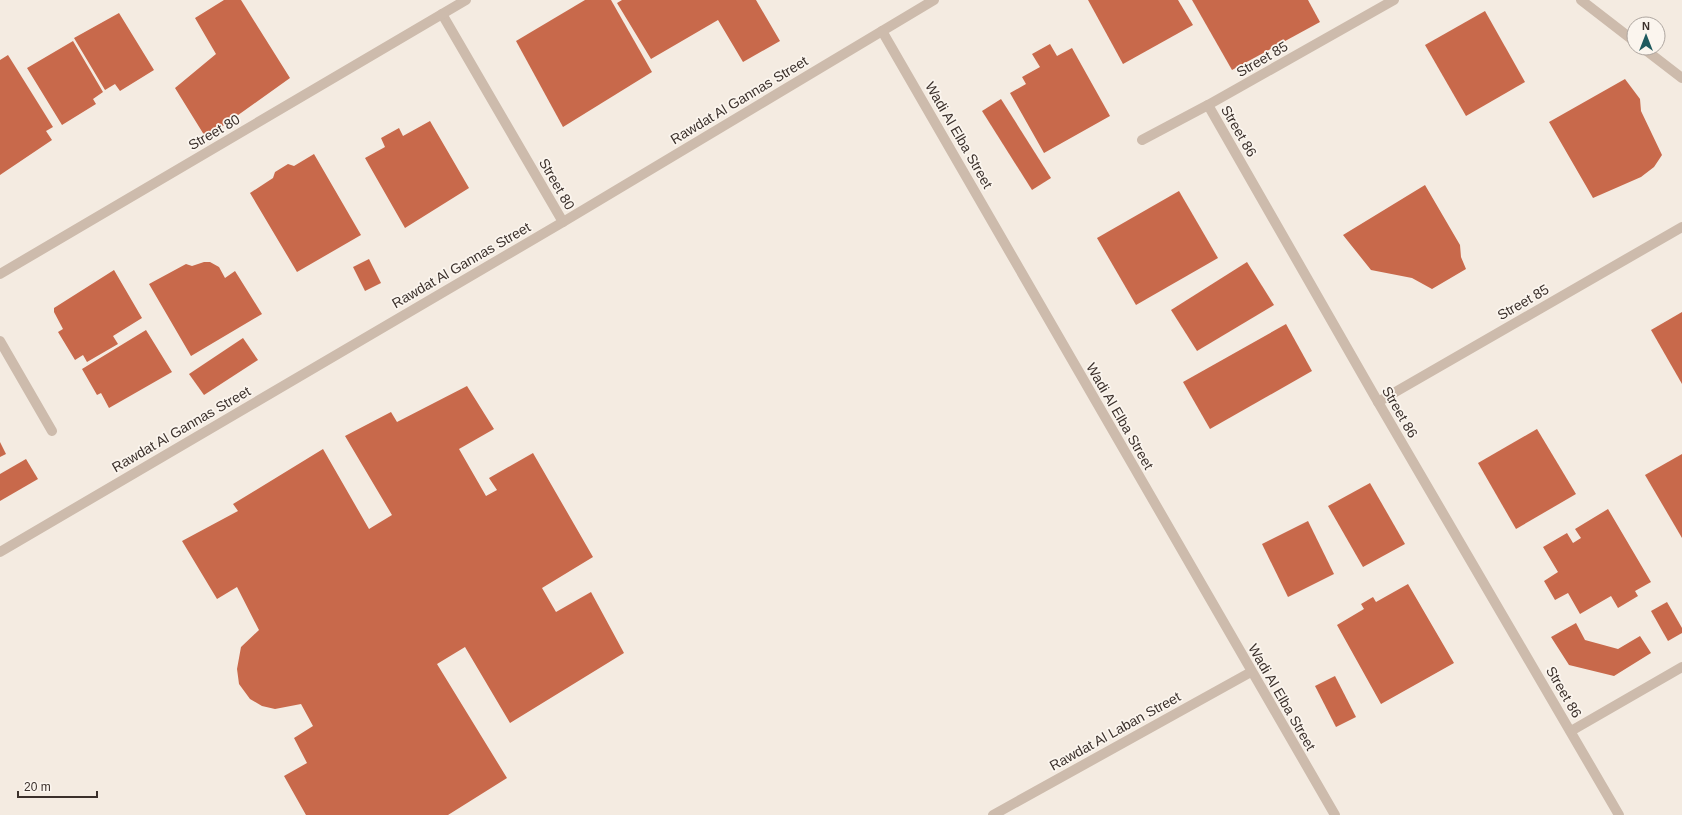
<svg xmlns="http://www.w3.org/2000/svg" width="1682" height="815" font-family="Arial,sans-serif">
	<rect width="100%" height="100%" fill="#f4ebe1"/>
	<g fill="#c8694b">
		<polygon points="224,0 241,0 290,78 206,138 175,88 216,54 195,18"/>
		<polygon points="585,0 611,0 652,72 563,127 516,41"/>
		<polygon points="622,0 756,0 780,41 743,62 718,20 651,59 617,3"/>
		<polygon points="1088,0 1178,0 1193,25 1123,64"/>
		<polygon points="1192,0 1308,0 1320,22 1232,70"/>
		<polygon points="1485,11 1525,82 1466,116 1425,45"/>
		<polygon points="119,13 154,70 120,91 115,84 105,90 74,38"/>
		<polygon points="73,41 103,92 93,99 96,104 62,125 27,68"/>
		<polygon points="1050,44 1057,56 1072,48 1110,116 1044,153 1010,93 1026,84 1022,77 1040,67 1032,54"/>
		<polygon points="8,55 53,127 46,131 52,140 0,175 0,60"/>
		<polygon points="1625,79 1640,99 1641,111 1662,155 1654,167 1641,177 1593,198 1549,122"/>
		<polygon points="1001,99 1051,178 1032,190 982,111"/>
		<polygon points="430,121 469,188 405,228 365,158 385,147 381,138 399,128 403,136"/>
		<polygon points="314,154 361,235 297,272 250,193 273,178 275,172 288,164 294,166"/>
		<polygon points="1425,185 1460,245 1461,257 1466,269 1432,289 1412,278 1371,270 1343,235"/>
		<polygon points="1179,191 1218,258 1136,305 1097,238"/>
		<polygon points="369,259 381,283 365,291 353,267"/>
		<polygon points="204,262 210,262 219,267 225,278 235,271 262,314 191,356 149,284 186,264 192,266"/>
		<polygon points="1247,262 1274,305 1197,351 1171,310"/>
		<polygon points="114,270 142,318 113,336 118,344 87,362 83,355 75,360 58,332 63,329 54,312 54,308"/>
		<polygon points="1682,312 1682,384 1651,330"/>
		<polygon points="1286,324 1312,371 1210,429 1183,382"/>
		<polygon points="146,330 172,372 109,408 101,393 97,395 82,369"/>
		<polygon points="243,338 258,360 204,395 189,374"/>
		<polygon points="467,386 494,429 459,449 486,496 497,490 489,478 533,453 593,557 542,588 556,612 591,592 624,653 510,723 465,647 437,664 507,778 448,815 306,815 284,776 307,763 294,738 313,726 301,704 275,709 262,706 250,699 239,684 237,669 241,647 259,630 237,587 217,599 182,541 238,511 233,504 323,449 369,529 392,515 345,436 391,412 397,422"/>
		<polygon points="1537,429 1576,494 1516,529 1478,463"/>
		<polygon points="0,442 6,454 0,457"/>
		<polygon points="1682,454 1682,538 1645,475"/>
		<polygon points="26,459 38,479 0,501 0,474"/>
		<polygon points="1370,483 1405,544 1363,567 1328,506"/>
		<polygon points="1608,509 1651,582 1635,591 1638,596 1618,608 1611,596 1580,614 1568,593 1555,600 1544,581 1558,572 1543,547 1567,533 1573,543 1581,538 1575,529"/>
		<polygon points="1308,521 1334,574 1288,597 1262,544"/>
		<polygon points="1408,584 1454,663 1381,704 1337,625 1364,609 1361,604 1373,597 1376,602"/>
		<polygon points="1667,602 1682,628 1682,633 1668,641 1651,611"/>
		<polygon points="1576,623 1585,640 1618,649 1640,636 1651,653 1614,676 1569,665 1551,637"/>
		<polygon points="1335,676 1356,717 1336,727 1315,686"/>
	</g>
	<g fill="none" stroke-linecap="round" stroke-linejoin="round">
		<g stroke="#cdbbac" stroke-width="10">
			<polyline points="1581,0 1634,41"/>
			<polyline points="442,14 563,222"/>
			<polyline points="882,31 1335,815"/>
			<polyline points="1643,48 1682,78"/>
			<polyline points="1208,105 1378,402 1619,815"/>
			<polyline points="1142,140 1208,105 1394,0"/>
			<polyline points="0,274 466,0"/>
			<polyline points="0,341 52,431"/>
			<polyline points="1378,402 1682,227"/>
			<polyline points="0,552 563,222 934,0"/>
			<polyline points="1571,731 1682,667"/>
			<polyline points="993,815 1251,672"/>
		</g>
	</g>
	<g text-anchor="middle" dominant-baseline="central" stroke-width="3.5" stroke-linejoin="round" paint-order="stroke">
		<g font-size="14" fill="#3b302b" stroke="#fbf5ee">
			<text transform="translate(1262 59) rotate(-30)">Street 85</text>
			<text transform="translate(739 100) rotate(-31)">Rawdat Al Gannas Street</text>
			<text transform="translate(1239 131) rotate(60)">Street 86</text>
			<text transform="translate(214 132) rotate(-30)">Street 80</text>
			<text transform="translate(959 135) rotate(60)">Wadi Al Elba Street</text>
			<text transform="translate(557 184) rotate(60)">Street 80</text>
			<text transform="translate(461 265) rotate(-30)">Rawdat Al Gannas Street</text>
			<text transform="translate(1523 302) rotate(-30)">Street 85</text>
			<text transform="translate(1400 412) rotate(60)">Street 86</text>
			<text transform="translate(1120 416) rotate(60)">Wadi Al Elba Street</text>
			<text transform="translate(181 429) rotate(-30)">Rawdat Al Gannas Street</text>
			<text transform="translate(1564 692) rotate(60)">Street 86</text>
			<text transform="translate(1282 697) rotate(60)">Wadi Al Elba Street</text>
			<text transform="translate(1115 731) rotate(-29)">Rawdat Al Laban Street</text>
		</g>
	</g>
	<g transform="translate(1646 36)"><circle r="19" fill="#fbf5ee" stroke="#aea6a0"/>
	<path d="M0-3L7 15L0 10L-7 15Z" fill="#1f5a5e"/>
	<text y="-6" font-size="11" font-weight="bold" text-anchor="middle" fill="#3b302b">N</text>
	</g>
	<path d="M18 791v6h79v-6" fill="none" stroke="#3b302b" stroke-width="2"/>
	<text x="24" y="791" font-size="12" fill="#3b302b" stroke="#fbf5ee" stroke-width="3" paint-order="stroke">20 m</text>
</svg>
